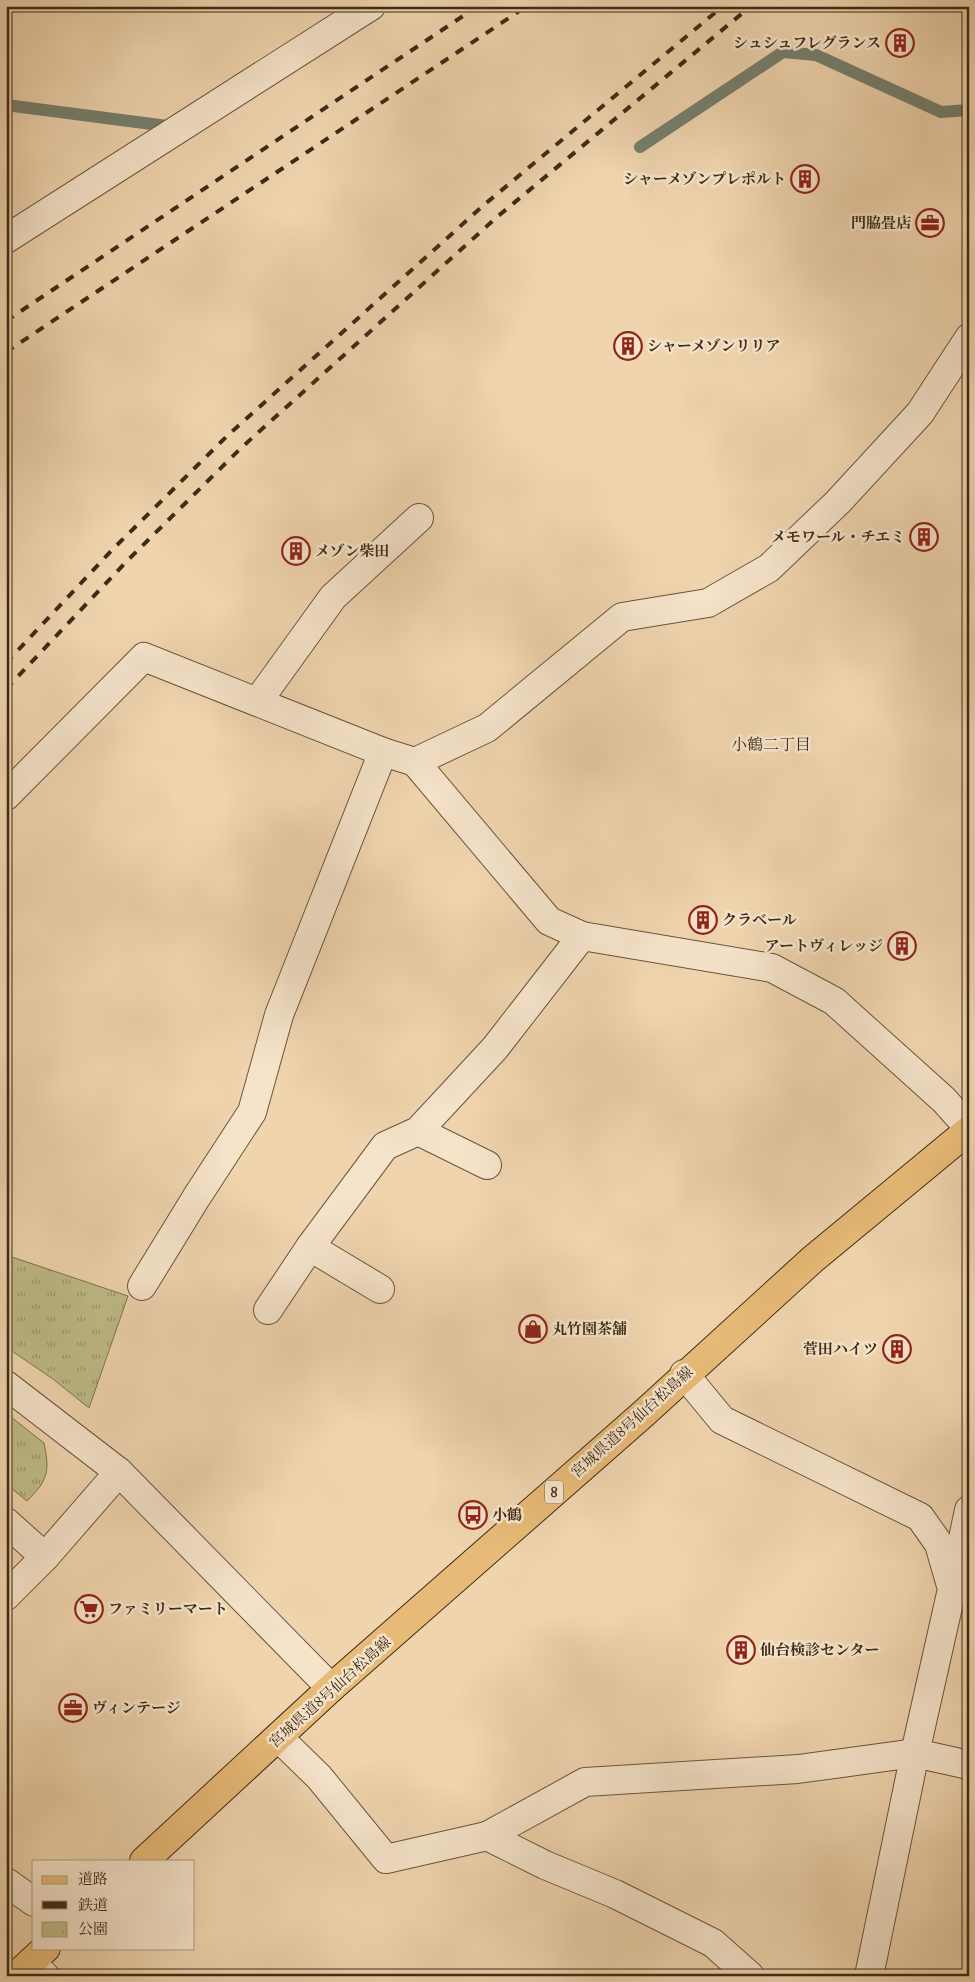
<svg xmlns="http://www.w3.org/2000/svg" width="975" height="1982" font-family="'IM FELL French Canon','Noto Serif JP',serif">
	<defs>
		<pattern id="park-tufts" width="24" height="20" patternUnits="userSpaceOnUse" patternTransform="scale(1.25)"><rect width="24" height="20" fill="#bebb87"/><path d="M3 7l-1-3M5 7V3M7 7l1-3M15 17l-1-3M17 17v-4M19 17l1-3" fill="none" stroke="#9c986d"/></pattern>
	</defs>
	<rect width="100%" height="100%" fill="#efd4ae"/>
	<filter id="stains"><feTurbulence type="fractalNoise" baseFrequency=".004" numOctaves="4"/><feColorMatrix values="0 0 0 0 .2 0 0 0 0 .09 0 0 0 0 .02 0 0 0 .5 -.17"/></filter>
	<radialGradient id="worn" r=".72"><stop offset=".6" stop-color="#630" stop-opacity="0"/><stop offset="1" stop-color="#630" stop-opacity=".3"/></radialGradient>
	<g fill="url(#park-tufts)" stroke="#7e734e">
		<polygon points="6,1255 128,1296 89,1408 53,1379 6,1347"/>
		<path d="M6,1413l38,30c6,29 4,37 -17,58l-21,-17z"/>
	</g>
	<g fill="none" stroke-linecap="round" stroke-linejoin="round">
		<g stroke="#75806f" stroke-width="12">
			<polyline points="6,105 175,127"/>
			<polyline points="640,147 783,52 816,55 941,112 969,110"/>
		</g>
		<defs>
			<g id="minor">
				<polyline points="6,239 371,6"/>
				<polyline points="258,701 333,597 419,518"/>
				<polyline points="415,762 549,921 582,936 772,968 834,1001 944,1100 969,1128"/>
				<polyline points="6,796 144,657 383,752 415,762 487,728 622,617 708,603 769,568 838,502 920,413 969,338"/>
				<polyline points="418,1131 487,1165"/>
				<polyline points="142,1286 196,1198 252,1112 279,1015 383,752"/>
				<polyline points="380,1289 310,1247 385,1146 418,1131 495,1048 582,936"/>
				<polyline points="268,1310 310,1247"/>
				<polyline points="684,1374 722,1420 920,1517 939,1544 952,1589 915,1753 869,1976"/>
				<polyline points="6,1385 119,1472 331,1688"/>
				<polyline points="6,1522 45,1557 119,1472"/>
				<polyline points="953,1586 969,1510"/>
				<polyline points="6,1596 45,1557"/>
				<polyline points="279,1738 319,1777 386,1859 487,1836 545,1865 615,1894 713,1943 750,1976"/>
				<polyline points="487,1836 585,1782 798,1769 915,1753 969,1765"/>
				<polyline points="6,1882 34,1902"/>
				<polyline points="31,1962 45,1976"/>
			</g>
			<g id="major">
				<polyline points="144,1861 331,1688 642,1415 813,1259 969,1130"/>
				<polyline points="16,1976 46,1948"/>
			</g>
		</defs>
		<use href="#minor" stroke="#6a553c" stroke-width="30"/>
		<use href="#major" stroke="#3d2b16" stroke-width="30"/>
		<use href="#minor" stroke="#f5e3ca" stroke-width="28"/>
		<use href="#major" stroke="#e8ba77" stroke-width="28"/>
		<g stroke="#3d2b16" stroke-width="4" stroke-dasharray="9 9" stroke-linecap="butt">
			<polyline points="6,321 478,6"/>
			<polyline points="6,352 527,6"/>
			<polyline points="6,663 113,549 227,436 485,204 723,6"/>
			<polyline points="6,689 127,561 241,448 497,217 751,6"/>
		</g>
	</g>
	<defs>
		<symbol id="building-ring" viewBox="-11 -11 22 22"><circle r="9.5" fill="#f5e3ca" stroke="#8f2418" stroke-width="1.5"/><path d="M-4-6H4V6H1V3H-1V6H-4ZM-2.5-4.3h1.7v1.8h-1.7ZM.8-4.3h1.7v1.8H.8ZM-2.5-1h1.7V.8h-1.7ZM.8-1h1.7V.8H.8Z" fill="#8f2418"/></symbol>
		<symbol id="office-ring" viewBox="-11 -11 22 22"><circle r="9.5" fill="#f5e3ca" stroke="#8f2418" stroke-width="1.5"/><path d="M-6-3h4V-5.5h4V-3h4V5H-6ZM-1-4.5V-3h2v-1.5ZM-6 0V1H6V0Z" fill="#8f2418"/></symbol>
		<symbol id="shop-ring" viewBox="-11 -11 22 22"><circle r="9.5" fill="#f5e3ca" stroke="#8f2418" stroke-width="1.5"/><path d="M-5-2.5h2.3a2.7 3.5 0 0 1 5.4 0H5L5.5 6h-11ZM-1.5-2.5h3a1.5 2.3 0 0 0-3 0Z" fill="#8f2418"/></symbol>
		<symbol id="bus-ring" viewBox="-11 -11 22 22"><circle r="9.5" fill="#f5e3ca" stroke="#8f2418" stroke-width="1.5"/><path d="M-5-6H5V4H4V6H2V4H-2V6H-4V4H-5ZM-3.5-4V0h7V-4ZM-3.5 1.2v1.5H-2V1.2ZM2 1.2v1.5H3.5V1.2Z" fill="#8f2418"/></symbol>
		<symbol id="supermarket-ring" viewBox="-11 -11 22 22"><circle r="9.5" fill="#f5e3ca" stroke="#8f2418" stroke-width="1.5"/><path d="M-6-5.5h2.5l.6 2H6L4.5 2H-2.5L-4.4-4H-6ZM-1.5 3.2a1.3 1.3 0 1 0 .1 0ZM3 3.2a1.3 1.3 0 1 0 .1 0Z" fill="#8f2418"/></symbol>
	</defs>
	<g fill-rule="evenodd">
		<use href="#building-ring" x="884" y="27" width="32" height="32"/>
		<use href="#building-ring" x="789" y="163" width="32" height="32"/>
		<use href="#office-ring" x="914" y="207" width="32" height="32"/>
		<use href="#building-ring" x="612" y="330" width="32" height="32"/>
		<use href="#building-ring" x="908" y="521" width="32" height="32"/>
		<use href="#building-ring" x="280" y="535" width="32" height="32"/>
		<use href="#building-ring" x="687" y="904" width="32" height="32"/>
		<use href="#building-ring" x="886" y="930" width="32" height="32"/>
		<use href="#shop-ring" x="517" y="1313" width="32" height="32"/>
		<use href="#building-ring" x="881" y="1333" width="32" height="32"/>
		<use href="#bus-ring" x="457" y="1499" width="32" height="32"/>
		<use href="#supermarket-ring" x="73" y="1593" width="32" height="32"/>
		<use href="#building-ring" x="725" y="1634" width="32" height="32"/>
		<use href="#office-ring" x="57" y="1692" width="32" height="32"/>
	</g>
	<g text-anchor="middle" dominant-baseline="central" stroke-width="5" stroke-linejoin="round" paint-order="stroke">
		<rect fill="#f5e3ca" stroke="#74624c" stroke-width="1" x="545" y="1480.5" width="18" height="23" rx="4"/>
		<g font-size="14" font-weight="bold" fill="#3d2b16">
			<text x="554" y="1492">8</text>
		</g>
		<g font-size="15" font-weight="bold" fill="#3d2b16" stroke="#f5e3ca" text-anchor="start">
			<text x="881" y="43" text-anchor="end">シュシュフレグランス</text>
			<text x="786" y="179" text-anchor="end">シャーメゾンプレポルト</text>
			<text x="911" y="223" text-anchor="end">門脇畳店</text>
			<text x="647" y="346">シャーメゾンリリア</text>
			<text x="905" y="537" text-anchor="end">メモワール・チエミ</text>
			<text x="315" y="551">メゾン柴田</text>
			<text x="722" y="920">クラベール</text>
			<text x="883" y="946" text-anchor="end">アートヴィレッジ</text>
			<text x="552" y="1329">丸竹園茶舗</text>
			<text x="878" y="1349" text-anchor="end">菅田ハイツ</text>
			<text x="492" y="1515">小鶴</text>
			<text x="108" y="1609">ファミリーマート</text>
			<text x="760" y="1650">仙台検診センター</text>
			<text x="92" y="1708">ヴィンテージ</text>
		</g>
		<g font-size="15" fill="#3d2b16" stroke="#f5e3ca">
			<text transform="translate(632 1422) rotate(-42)">宮城県道8号仙台松島線</text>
			<text transform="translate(330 1692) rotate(-42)">宮城県道8号仙台松島線</text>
		</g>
		<g font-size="16" fill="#3d2b16" stroke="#f5e3ca">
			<text x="771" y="744">小鶴二丁目</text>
		</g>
	</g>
	<rect width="975" height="1982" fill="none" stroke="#efd4ae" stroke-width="25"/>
	<rect x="8" y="8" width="960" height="1967" fill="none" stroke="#3d2b16" stroke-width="2.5"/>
	<rect x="12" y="12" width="950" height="1957" fill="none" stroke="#3d2b16"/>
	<rect x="32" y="1860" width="162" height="90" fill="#f5e3ca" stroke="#ab9982"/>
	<rect x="42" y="1876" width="25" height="8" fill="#e8ba77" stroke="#ab9982"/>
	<text x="78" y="1884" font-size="15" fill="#3d2b16">道路</text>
	<rect x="42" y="1901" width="25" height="8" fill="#3d2b16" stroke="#ab9982"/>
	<text x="78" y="1910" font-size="15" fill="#3d2b16">鉄道</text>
	<rect x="42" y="1922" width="25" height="15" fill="url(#park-tufts)" stroke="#ab9982"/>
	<text x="78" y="1934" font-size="15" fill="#3d2b16">公園</text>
	<rect width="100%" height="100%" filter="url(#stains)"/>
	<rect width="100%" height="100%" fill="url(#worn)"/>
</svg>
